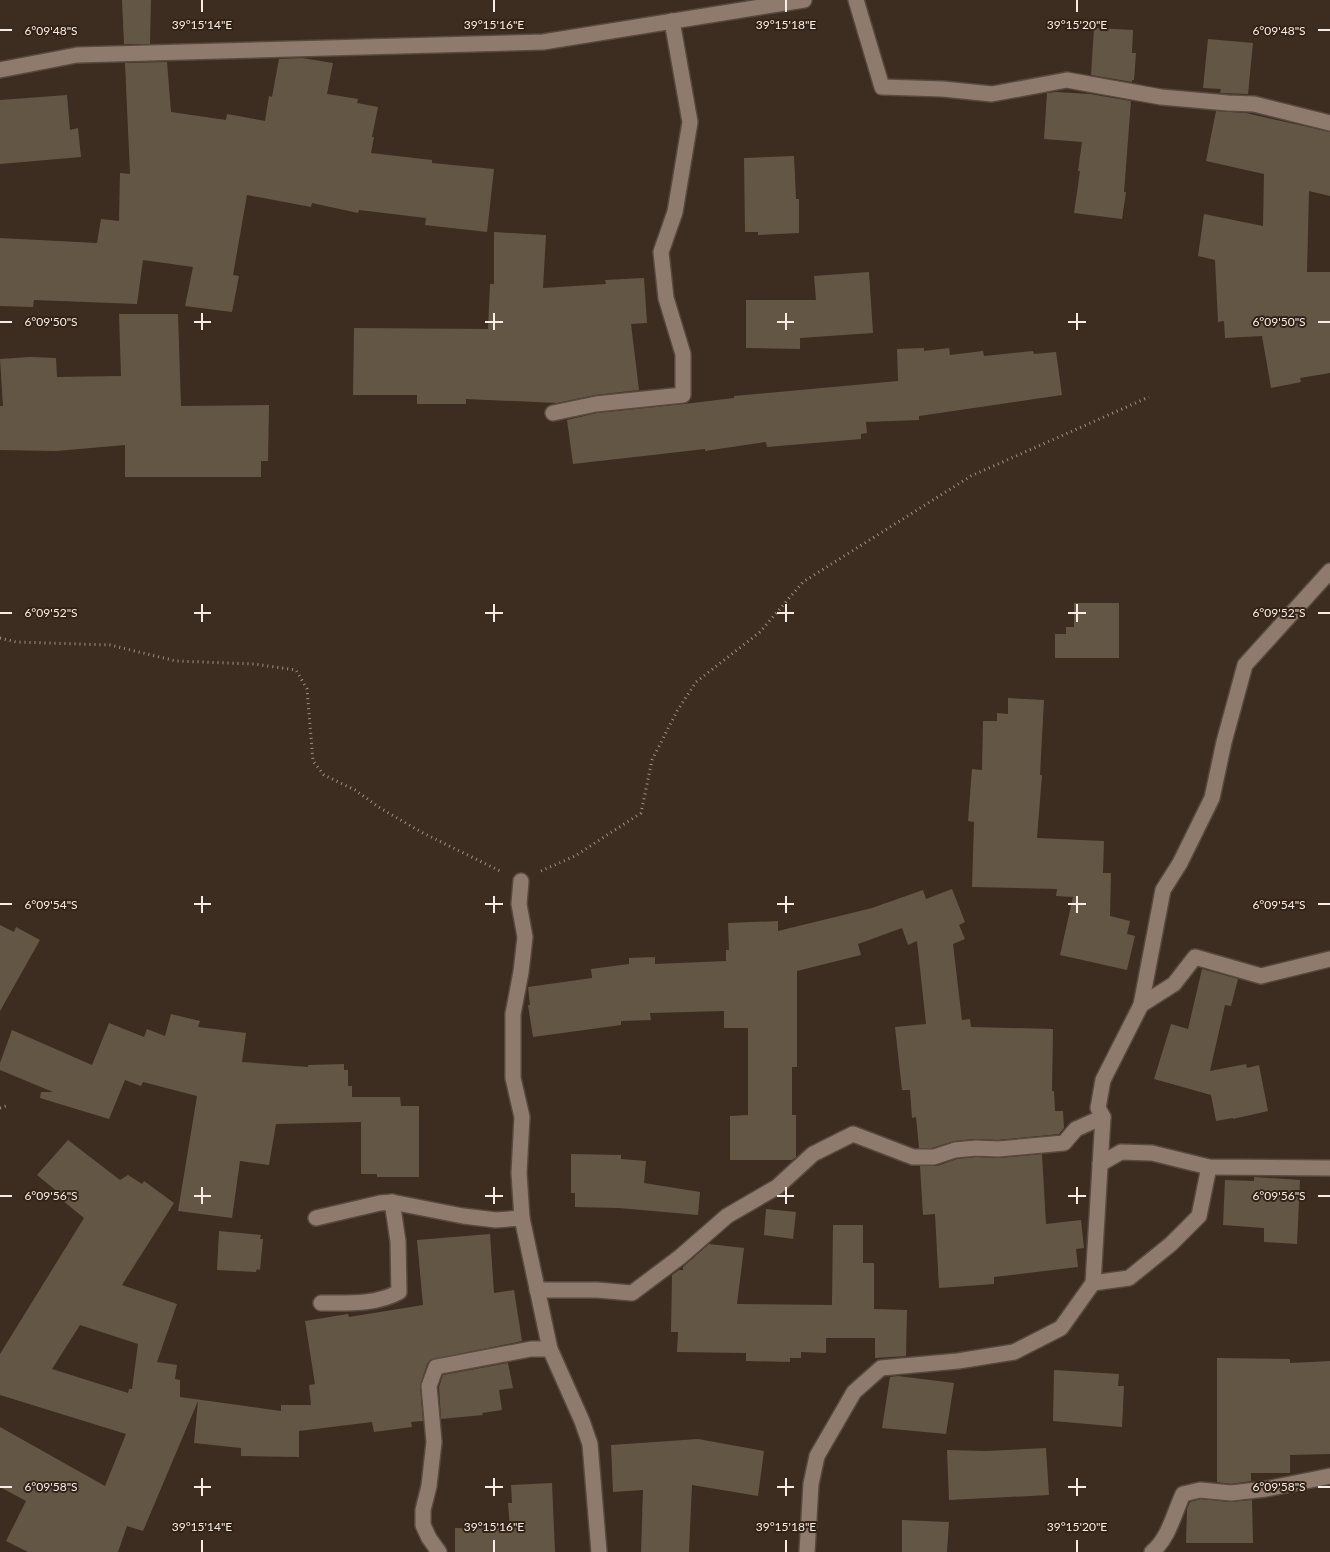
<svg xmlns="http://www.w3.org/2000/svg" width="1330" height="1552" font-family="Lato,sans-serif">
	<rect width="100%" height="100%" fill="#3d2d20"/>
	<g fill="#645645" fill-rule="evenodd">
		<polygon points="122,0 151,0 150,44 124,44"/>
		<polygon points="1094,28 1133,30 1132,53 1136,53 1134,80 1132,80 1132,82 1091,75"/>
		<polygon points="1208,39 1253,43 1248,94 1220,93 1221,89 1203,88"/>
		<polygon points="302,58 333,63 327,94 358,99 357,103 378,107 372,137 374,137 371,153 432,160 432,163 494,169 487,232 425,225 426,218 359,210 358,213 312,203 311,207 247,195 233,275 239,276 232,312 185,306 193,267 143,260 137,304 34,300 33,307 0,306 0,238 97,243 101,219 119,221 120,173 130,174 125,63 167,62 171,112 226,120 227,114 265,121 269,96 272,97 279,59"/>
		<polygon points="1056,92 1090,94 1131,101 1124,192 1126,192 1122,219 1074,213 1080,171 1078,171 1082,142 1044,139 1047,93"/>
		<polygon points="67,95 70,130 78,128 81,157 0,164 0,100"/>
		<polygon points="1216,111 1246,113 1330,132 1330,196 1309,191 1307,272 1330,272 1330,373 1300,378 1301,382 1271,388 1262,336 1225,338 1224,321 1218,322 1215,260 1198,256 1204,214 1263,226 1264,174 1206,161"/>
		<polygon points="794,156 796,199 799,199 799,233 758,235 758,232 745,232 744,158"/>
		<polygon points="494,232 546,235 543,288 606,284 605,280 644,278 647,323 631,324 639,390 595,395 557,403 466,399 466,404 417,404 417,395 353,395 354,328 488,329 490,284 494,284"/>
		<polygon points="869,272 873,333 800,338 800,349 746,348 746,300 816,300 814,276"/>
		<polygon points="119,314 178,314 181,406 269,405 268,461 261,461 261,477 125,477 125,445 56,451 0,450 0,406 3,406 0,359 30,357 56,358 57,377 121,376"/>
		<polygon points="924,348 924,351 949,348 950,355 983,351 984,356 1033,351 1034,354 1056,352 1062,395 919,416 919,420 866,422 867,433 861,434 861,439 767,447 766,442 705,451 705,449 573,464 567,420 597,413 684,404 734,398 734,396 898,381 897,349"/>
		<polygon points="1074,603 1119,603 1119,658 1055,658 1055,634 1066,634 1066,627 1074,627"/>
		<polygon points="1008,698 1044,700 1040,775 1042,775 1037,838 1104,841 1103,873 1111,873 1110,916 1130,921 1127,934 1135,936 1127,970 1060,955 1073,897 1056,896 1057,889 972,887 974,822 968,821 972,769 982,770 983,721 997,721 997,713 1008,714"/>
		<polygon points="952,889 965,922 959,925 965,939 953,944 962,1020 970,1019 971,1027 1053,1029 1052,1091 1054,1091 1055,1111 1063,1111 1064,1128 1059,1134 998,1140 975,1139 954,1141 932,1148 919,1148 916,1117 912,1118 910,1090 902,1090 895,1027 926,1024 917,941 908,945 902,928 858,944 861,955 797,971 797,1067 792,1067 792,1115 796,1115 796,1157 792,1160 730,1160 730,1116 748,1115 748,1028 724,1028 724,1011 650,1013 651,1020 621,1021 621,1025 533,1037 528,1005 530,1005 528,987 592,978 591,969 629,964 629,958 655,957 655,964 726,961 726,950 729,950 728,923 778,921 778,931 872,908 923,890 926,899"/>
		<polygon points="0,925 14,932 16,927 40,940 0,1011"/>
		<polygon points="1202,969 1238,979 1231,1006 1225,1005 1210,1071 1246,1064 1247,1068 1259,1065 1268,1111 1233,1119 1233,1118 1216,1121 1211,1095 1154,1079 1171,1024 1188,1029"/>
		<polygon points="171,1014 200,1021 198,1027 246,1033 242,1062 308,1067 308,1065 344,1064 344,1070 348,1070 348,1086 352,1086 352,1097 400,1097 401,1106 419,1106 419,1177 377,1177 377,1174 361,1174 361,1122 276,1124 269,1165 240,1161 232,1218 178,1211 197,1096 143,1082 141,1086 125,1080 109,1119 40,1098 41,1092 53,1092 0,1070 0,1063 12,1030 92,1065 109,1023 144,1037 147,1029 165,1036"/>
		<path d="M68,1140l52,40 8,-5 14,9 2,-3 30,22 -52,82 55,19 -20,58 20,3 -2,14 5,1v17l101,14v-6h30l-2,-20 6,-1 -10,-63 43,-7 1,3 74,-12 -6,-65 73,-6 4,59 20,-3 8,51 -92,19 -3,4 -7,22 3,35 -12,1 1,5 -38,5 -2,-10 -73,9v26l-58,-1v-8l-47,-5 4,-42 -55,130 -16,-5 -9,26h-90l-22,-11 20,-40 -26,-14v-60l105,59 21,-52 -126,-39v-41l84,-136 -27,-22 2,-3 -22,-18zM80,1325l58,19 -6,45h-3l-1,4 -76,-24z"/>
		<polygon points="571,1154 621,1155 621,1159 646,1161 644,1183 700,1192 698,1215 619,1208 575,1207 575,1193 571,1193"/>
		<polygon points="1042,1154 1046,1224 1081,1220 1084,1248 1076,1249 1078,1267 994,1277 994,1284 939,1288 935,1214 923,1215 920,1166 937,1166 957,1159 976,1157 999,1158"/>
		<polygon points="1254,1177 1300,1180 1297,1244 1264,1242 1264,1228 1223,1225 1225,1180 1254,1181"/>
		<polygon points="766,1209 796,1212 793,1239 764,1235"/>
		<polygon points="833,1225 863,1225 863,1263 874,1263 874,1309 907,1310 906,1356 875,1358 875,1338 826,1338 826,1353 801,1352 801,1358 790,1358 790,1362 746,1361 746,1353 677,1352 678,1332 671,1332 672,1275 679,1270 683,1270 683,1267 709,1244 744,1248 737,1304 832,1305"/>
		<polygon points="219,1231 261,1235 260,1239 263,1239 260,1270 257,1269 256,1272 217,1270"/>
		<polygon points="1217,1358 1290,1359 1290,1363 1330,1361 1330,1454 1290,1455 1290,1473 1251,1473 1251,1481 1231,1484 1217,1482"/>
		<polygon points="508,1363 513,1388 499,1390 502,1410 482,1413 483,1415 441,1419 439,1387 443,1375"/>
		<polygon points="1054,1370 1119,1374 1118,1386 1124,1386 1122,1427 1053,1421"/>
		<polygon points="898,1376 954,1383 946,1434 882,1428 890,1377"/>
		<polygon points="698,1439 764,1451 758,1496 692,1485 689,1552 641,1552 643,1490 613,1492 611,1445"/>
		<polygon points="1046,1448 1049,1495 949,1500 947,1450 986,1451"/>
		<polygon points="552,1483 555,1552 455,1552 455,1528 510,1529 508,1503 512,1503 511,1485"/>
		<polygon points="1201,1499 1230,1502 1252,1500 1253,1543 1186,1543 1187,1509 1190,1502"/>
		<polygon points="902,1520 949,1522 947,1552 902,1552"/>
	</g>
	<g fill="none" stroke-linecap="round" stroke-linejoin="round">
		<defs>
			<g id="minor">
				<polyline points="856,0 882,87 943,89 992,94 1067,80 1161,97 1228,103 1254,104 1330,123"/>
				<polyline points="0,70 77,55 543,42 804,0"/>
				<polyline points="553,413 596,404 683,395 683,354 666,298 661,252 675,212 690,122 672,21"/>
				<polyline points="521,881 519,904 525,937 521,972 513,1014 513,1078 522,1117 519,1173 522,1218 550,1349 582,1421 590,1444 599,1552"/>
				<polyline points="1141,1005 1174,984 1195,957 1261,976 1330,959"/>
				<polyline points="1100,1164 1121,1152 1152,1153 1209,1167 1330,1168"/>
				<polyline points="316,1218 380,1203 392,1202 463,1216 496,1220 522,1218"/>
				<polyline points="1093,1283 1129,1278 1171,1244 1199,1216 1209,1167"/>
				<polyline points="537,1290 597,1290 632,1293 680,1257 727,1216 777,1187 813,1154 853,1134 913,1157 934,1157 955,1150 976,1148 998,1149 1064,1143 1076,1129 1103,1117"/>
				<path d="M321,1303c27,0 54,2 78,-11l-1,-51 -6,-39"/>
				<polyline points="439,1552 429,1538 423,1525 423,1510 429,1486 434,1442 429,1386 436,1367 531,1349 550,1349"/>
				<polyline points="807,1552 811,1484 817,1456 854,1392 881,1368 958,1361 1014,1352 1061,1328 1093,1283 1103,1117 1098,1108 1103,1080 1141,1005 1163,890 1180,863 1212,798 1224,742 1245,665 1330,571"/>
				<path d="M1152,1552c17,-14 22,-39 31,-58l17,-4 31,3 35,-4 64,-13"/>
			</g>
		</defs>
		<use href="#minor" stroke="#57493e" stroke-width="18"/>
		<g stroke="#9d9085" stroke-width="3" stroke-dasharray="1 4" stroke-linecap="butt">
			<polyline points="0,638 16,642 110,645 176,661 254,664 296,670 307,689 313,761 324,775 355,790 380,808 423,833 500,871"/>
			<polyline points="541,871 575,856 641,813 652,760 677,711 696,682 760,632 803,582 971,476 1149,397"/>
			<polyline points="0,1108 9,1105"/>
		</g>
		<use href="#minor" stroke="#8f7b6d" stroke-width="15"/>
	</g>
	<path fill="none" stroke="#f7ece4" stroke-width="2" d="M202,0v12M494,0v12M786,0v12M1077,0v12M0,30h12M1318,30h12M202,313v17M494,313v17M786,313v17M1077,313v17M0,322h12M194,322h17M485,322h18M777,322h17M1068,322h18M1318,322h12M202,604v18M494,604v18M786,604v18M1077,604v18M0,613h12M194,613h17M485,613h18M777,613h17M1068,613h18M1318,613h12M202,896v17M494,896v17M786,896v17M1077,896v17M0,904h12M194,904h17M485,904h18M777,904h17M1068,904h18M1318,904h12M202,1187v17M494,1187v17M786,1187v17M1077,1187v17M0,1196h12M194,1196h17M485,1196h18M777,1196h17M1068,1196h18M1318,1196h12M202,1478v18M494,1478v18M786,1478v18M1077,1478v18M0,1487h12M194,1487h17M485,1487h18M777,1487h17M1068,1487h18M1318,1487h12M202,1540v12M494,1540v12M786,1540v12M1077,1540v12"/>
	<g font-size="12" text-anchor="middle" fill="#f7ece4" stroke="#332317" stroke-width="4" stroke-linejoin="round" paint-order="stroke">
		<text x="202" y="29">39°15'14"E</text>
		<text x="494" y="29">39°15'16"E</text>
		<text x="786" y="29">39°15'18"E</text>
		<text x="1077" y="29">39°15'20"E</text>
		<text x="51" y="35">6°09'48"S</text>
		<text x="1279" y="35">6°09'48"S</text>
		<text x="51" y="326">6°09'50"S</text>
		<text x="1279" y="326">6°09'50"S</text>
		<text x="51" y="617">6°09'52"S</text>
		<text x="1279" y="617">6°09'52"S</text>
		<text x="51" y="909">6°09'54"S</text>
		<text x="1279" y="909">6°09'54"S</text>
		<text x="51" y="1200">6°09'56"S</text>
		<text x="1279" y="1200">6°09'56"S</text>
		<text x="51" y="1491">6°09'58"S</text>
		<text x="1279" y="1491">6°09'58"S</text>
		<text x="202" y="1531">39°15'14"E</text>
		<text x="494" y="1531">39°15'16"E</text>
		<text x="786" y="1531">39°15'18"E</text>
		<text x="1077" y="1531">39°15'20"E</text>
	</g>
</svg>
